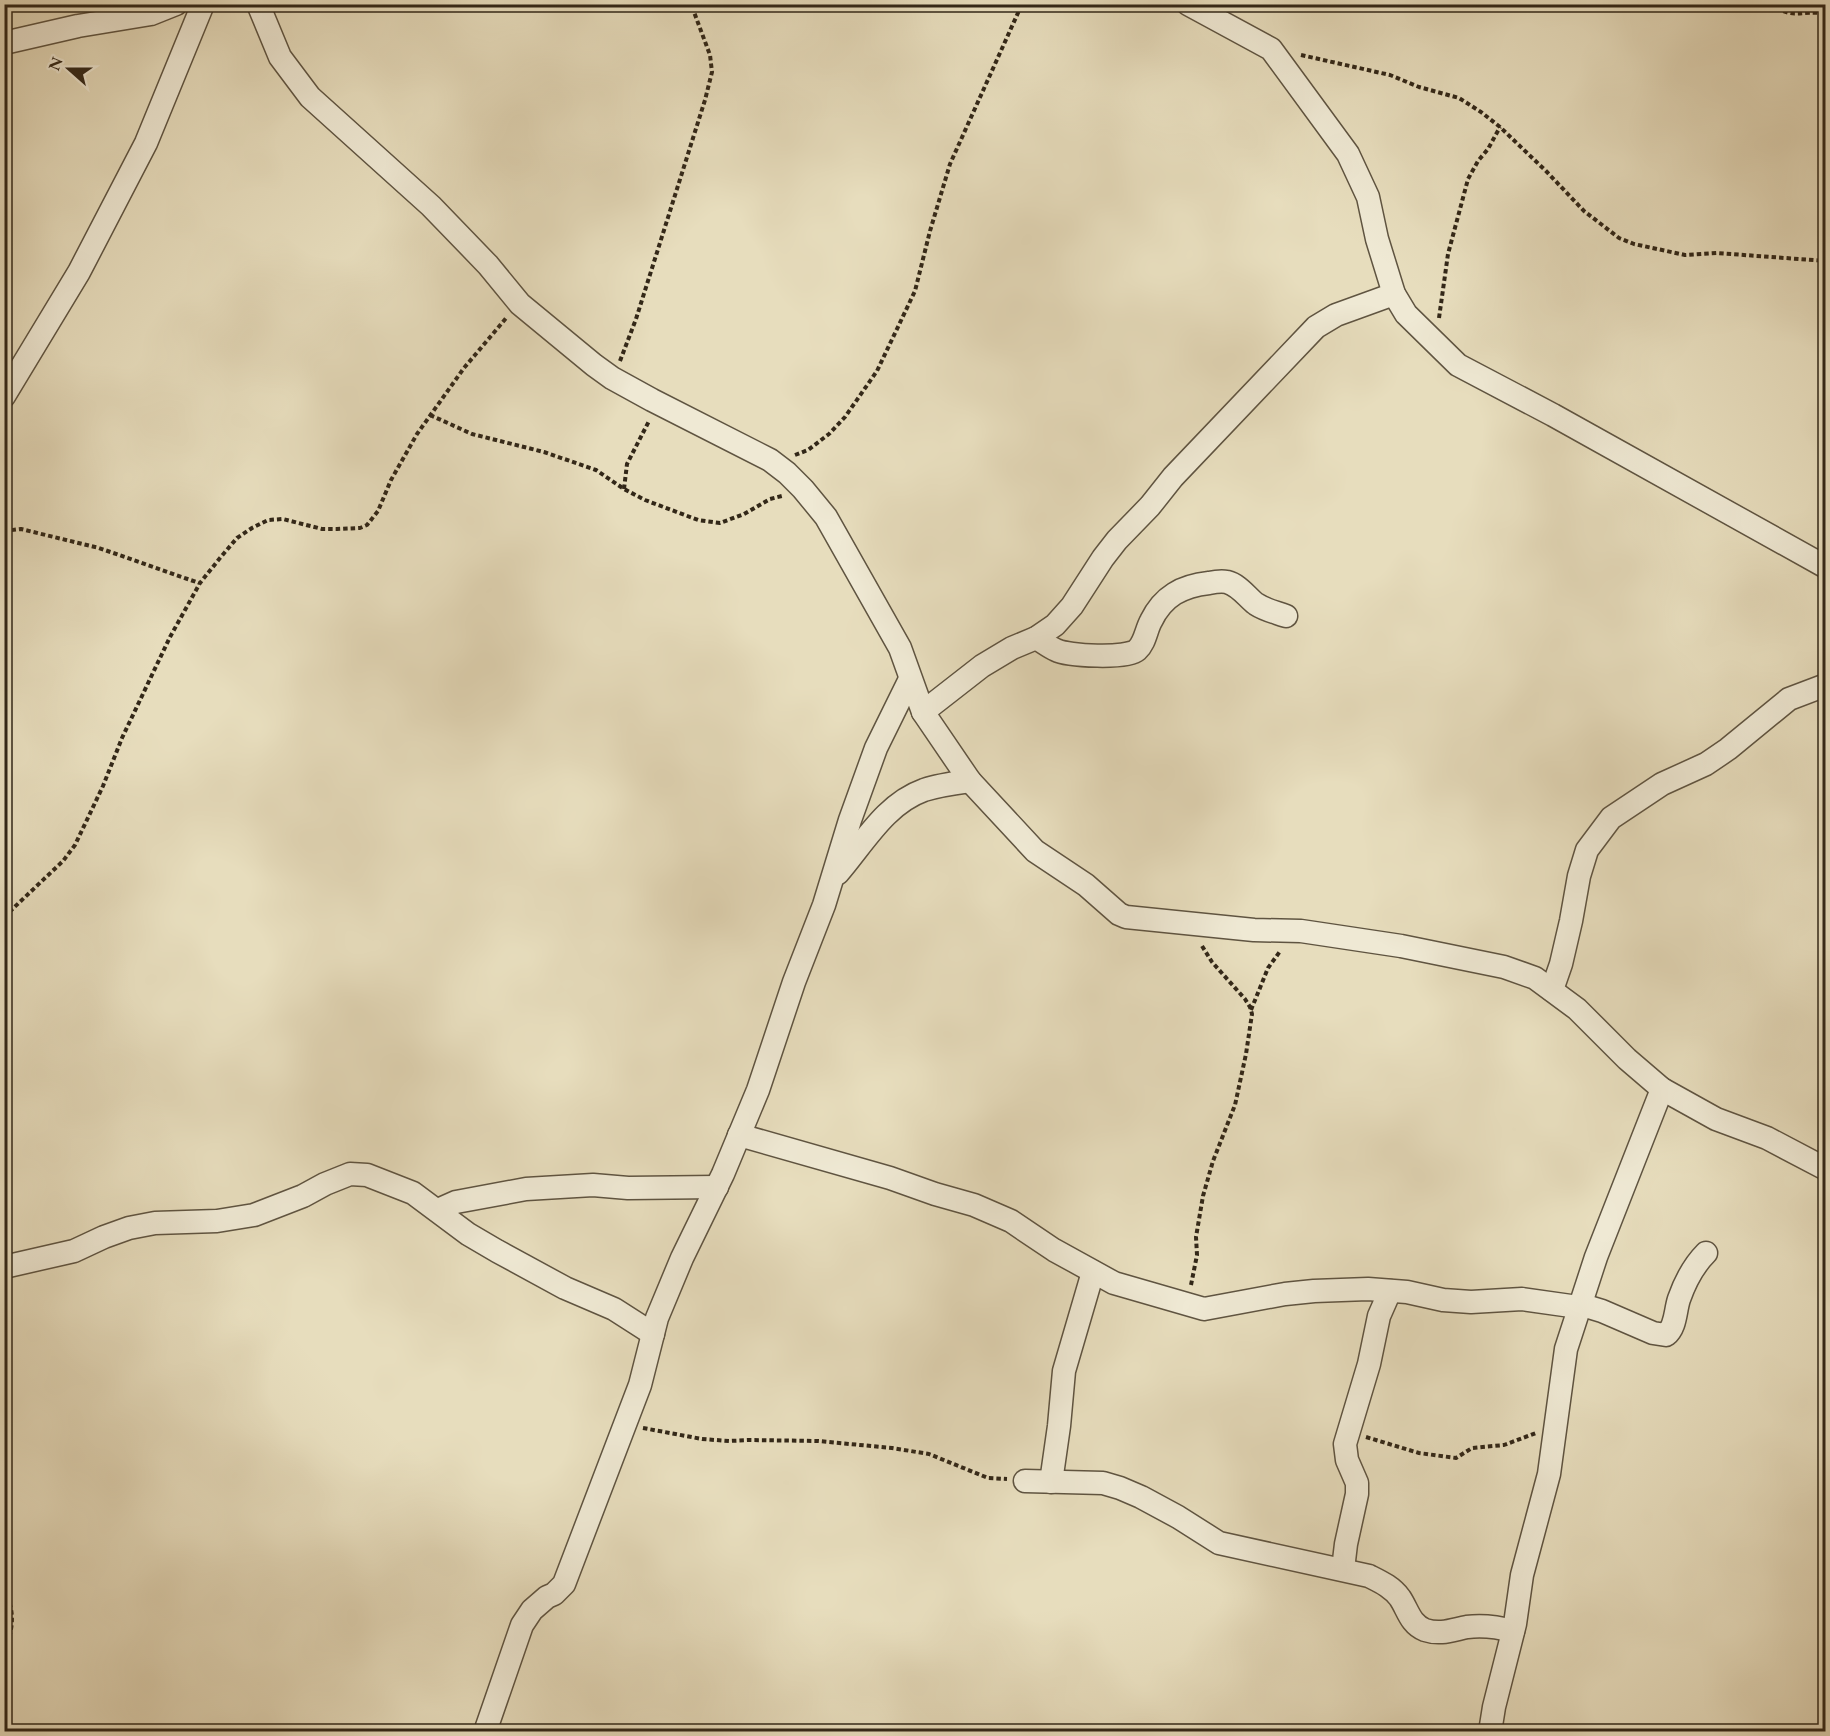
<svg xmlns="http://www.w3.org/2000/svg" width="1830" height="1736" font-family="'EB Garamond',serif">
	<rect width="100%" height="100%" fill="#e7ddbd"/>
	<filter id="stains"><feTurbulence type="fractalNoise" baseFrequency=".00333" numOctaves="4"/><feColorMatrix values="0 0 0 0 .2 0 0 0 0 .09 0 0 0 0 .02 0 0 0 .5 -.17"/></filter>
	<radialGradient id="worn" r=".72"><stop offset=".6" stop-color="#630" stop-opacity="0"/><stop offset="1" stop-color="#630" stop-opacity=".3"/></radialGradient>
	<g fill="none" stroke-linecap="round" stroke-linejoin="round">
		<defs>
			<g id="street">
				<polyline points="258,4 280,57 310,97 431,206 488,265 520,304 594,365 612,378 652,400 770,460 787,473 803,489 826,517 900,648 923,712 970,781 1035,851 1086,885 1119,914 1126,917 1254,930 1301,931 1401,946 1504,967 1535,978 1577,1009 1627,1059 1662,1089 1716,1119 1767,1138 1826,1169"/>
				<polyline points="1188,4 1271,49 1348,154 1368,197 1377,239 1394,294 1406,314 1458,365 1553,415 1826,567"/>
				<polyline points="4,43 78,26 151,14 176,4"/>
				<polyline points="4,396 79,272 146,143 203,4"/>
				<path d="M1036,638c7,4 13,9 20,12 12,6 71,9 81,0 8,-7 9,-20 14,-29 12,-25 31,-35 58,-38 5,-1 13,-2 18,-1 12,3 20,15 29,22 9,6 19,8 30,12"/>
				<polyline points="923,712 982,666 1012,648 1036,638 1055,625 1072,606 1103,558 1117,540 1150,506 1173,477 1316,327 1336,315 1394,294"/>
				<path d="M838,873c26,-30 47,-69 86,-83 15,-5 31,-7 46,-9"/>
				<polyline points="1552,990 1561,964 1571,921 1579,876 1587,850 1611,818 1662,784 1706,764 1728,749 1789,699 1826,685"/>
				<polyline points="739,1135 890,1178 935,1194 974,1205 1011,1221 1054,1250 1114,1283 1204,1309 1285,1294 1314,1291 1368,1289 1407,1292 1443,1300 1471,1302 1522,1299 1578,1307"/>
				<polyline points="438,1210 456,1202 526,1189 593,1185 628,1188 717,1187"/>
				<polyline points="4,1267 74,1251 104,1237 129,1228 155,1223 217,1221 254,1215 303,1196 325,1184 350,1174 367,1175 413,1193 468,1234 497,1251 565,1288 614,1309 653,1334"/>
				<path d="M1579,1304l23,7 51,22 13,2c10,-8 9,-24 13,-36 6,-17 14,-33 27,-46"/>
				<path d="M1025,1481l78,2 17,5 21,9 37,20 41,26 150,33c12,6 23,11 31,22 8,12 10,26 25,32 15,5 27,0 42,-3 15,-2 31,0 46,4"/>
				<polyline points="1051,1482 1059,1426 1064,1371 1093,1272"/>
				<polyline points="1343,1569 1346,1544 1357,1494 1357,1483 1347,1460 1345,1444 1369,1364 1379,1316 1390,1291"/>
				<polyline points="485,1732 522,1625 532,1610 547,1597 554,1594 564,1584 640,1385 657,1318 682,1258 723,1174 758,1090 794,982 824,905 850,820 876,748 910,679"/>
				<polyline points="1490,1732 1494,1707 1515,1624 1522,1575 1549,1474 1566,1349 1596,1257 1662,1089"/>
			</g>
		</defs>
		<use href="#street" stroke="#5f5441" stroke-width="25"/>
		<g stroke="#322718" stroke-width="4" stroke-dasharray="4.5 3" stroke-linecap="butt">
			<path d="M1770,4c25,17 30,5 56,10"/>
			<polyline points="1301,55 1390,75 1419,87 1459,98 1481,112 1500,127 1546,171 1584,211 1619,238 1634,244 1685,255 1717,253 1826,261"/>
			<polyline points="1439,318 1448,254 1468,179 1478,161 1488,149 1500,127"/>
			<polyline points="620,361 636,319 705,100 712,72 710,55 691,4"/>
			<polyline points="430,415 472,434 544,452 596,470 624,489 645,500 698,520 720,523 744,514 770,499 782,496"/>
			<polyline points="795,455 808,450 829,434 845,417 877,371 915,291 930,231 950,164 1022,4"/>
			<polyline points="624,489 627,464 649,421"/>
			<polyline points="4,531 21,529 99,548 199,583"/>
			<polyline points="4,917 63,861 75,845 103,786 122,738 170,637 200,583 220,558 237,538 252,528 268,520 283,519 322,529 337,529 360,528 367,525 378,511 391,480 417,434 464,368 507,317"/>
			<polyline points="1251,1010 1268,968 1281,950"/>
			<polyline points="1191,1285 1197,1255 1196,1237 1203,1196 1213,1161 1235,1105 1246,1054 1252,1014 1250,1007 1245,999 1212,962 1202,946"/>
			<polyline points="643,1428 702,1439 729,1441 749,1440 818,1441 892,1448 929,1454 988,1478 1007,1479"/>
			<polyline points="1366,1437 1419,1453 1456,1458 1472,1448 1504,1445 1536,1433"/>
			<path d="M4,1589c12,25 9,39 0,64"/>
		</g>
		<use href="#street" stroke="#efe9d4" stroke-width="22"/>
	</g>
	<rect width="1830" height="1736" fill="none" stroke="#e7ddbd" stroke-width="24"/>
	<rect x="6" y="6" width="1818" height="1724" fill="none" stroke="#322718" stroke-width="3"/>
	<rect x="12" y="12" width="1806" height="1712" fill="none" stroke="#322718" stroke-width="1.5"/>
	<g transform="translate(69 69) rotate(291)" stroke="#efe9d4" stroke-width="4.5" paint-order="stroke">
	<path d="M0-4.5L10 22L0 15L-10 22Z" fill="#322718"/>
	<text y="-9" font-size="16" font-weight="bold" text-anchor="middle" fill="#322718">N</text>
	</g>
	<rect width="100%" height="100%" filter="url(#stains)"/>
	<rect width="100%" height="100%" fill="url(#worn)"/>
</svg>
